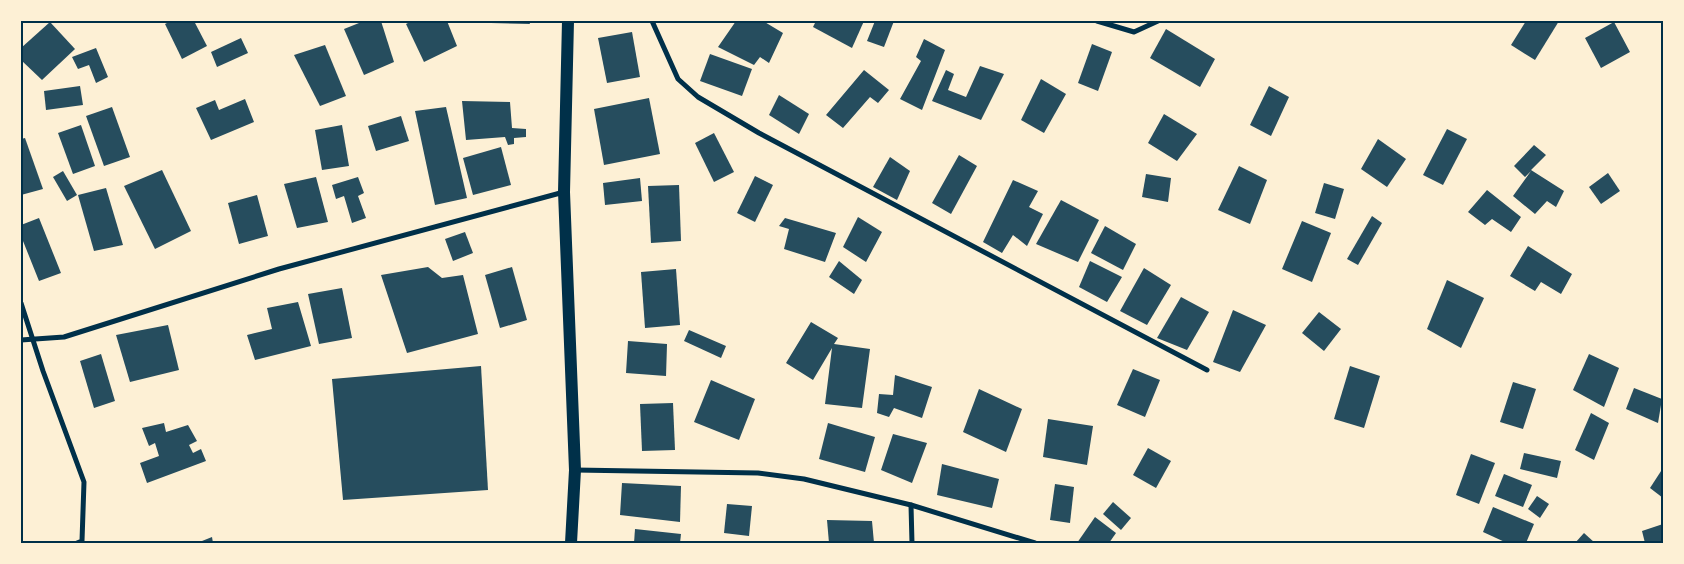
<svg xmlns="http://www.w3.org/2000/svg" width="1684" height="564" font-family="Jost,sans-serif">
	<rect width="100%" height="100%" fill="#fdf0d5"/>
	<g fill="#264d5e">
		<polygon points="171,21 194,21 207,46 182,59 165,24"/>
		<polygon points="364,21 381,21 394,62 364,75 344,29"/>
		<polygon points="412,21 447,21 457,46 424,62 406,24"/>
		<polygon points="491,21 529,21 530,24 491,23"/>
		<polygon points="736,21 763,21 783,33 769,63 760,57 754,65 718,47"/>
		<polygon points="816,21 864,21 852,48 813,27"/>
		<polygon points="875,21 894,21 884,47 867,41"/>
		<polygon points="1526,21 1559,21 1535,60 1511,45"/>
		<polygon points="50,22 75,49 42,80 21,60 21,48"/>
		<polygon points="1614,22 1630,52 1601,68 1585,38"/>
		<polygon points="1166,29 1215,59 1200,87 1150,58"/>
		<polygon points="632,32 640,77 607,83 598,38"/>
		<polygon points="241,38 248,53 217,67 211,52"/>
		<polygon points="924,39 945,50 922,110 900,99 921,61 916,57"/>
		<polygon points="1092,44 1112,52 1098,91 1078,83"/>
		<polygon points="325,45 346,96 320,106 294,55"/>
		<polygon points="96,48 108,77 96,83 89,65 78,69 72,57"/>
		<polygon points="710,54 752,69 742,96 700,81"/>
		<polygon points="980,66 1004,74 981,120 932,101 946,70 954,74 948,90 966,97"/>
		<polygon points="864,70 889,90 878,103 870,97 843,128 826,115"/>
		<polygon points="1041,79 1066,94 1044,133 1021,120"/>
		<polygon points="80,86 83,105 46,110 44,91"/>
		<polygon points="1269,86 1289,97 1271,136 1250,125"/>
		<polygon points="779,95 809,114 799,134 769,115"/>
		<polygon points="649,98 660,154 604,165 594,109"/>
		<polygon points="245,99 254,122 211,140 196,108 215,100 219,110"/>
		<polygon points="462,101 510,102 512,128 526,129 526,137 514,138 514,144 508,145 505,137 466,140"/>
		<polygon points="112,107 130,157 104,166 86,116"/>
		<polygon points="446,107 467,198 435,205 415,111"/>
		<polygon points="1164,114 1197,134 1177,161 1148,143"/>
		<polygon points="401,116 409,141 376,151 368,126"/>
		<polygon points="81,125 95,166 73,174 58,133"/>
		<polygon points="342,125 349,166 322,170 315,130"/>
		<polygon points="1447,129 1467,139 1443,185 1423,175"/>
		<polygon points="714,133 734,172 714,182 695,143"/>
		<polygon points="25,138 43,189 21,195 21,139"/>
		<polygon points="1378,139 1406,159 1387,187 1361,169"/>
		<polygon points="1534,145 1546,155 1531,170 1564,191 1556,207 1547,201 1535,214 1513,196 1531,171 1525,177 1514,166"/>
		<polygon points="501,147 511,185 473,195 463,158"/>
		<polygon points="959,155 977,166 951,214 932,203"/>
		<polygon points="890,157 910,171 897,200 873,187"/>
		<polygon points="1239,166 1267,180 1250,224 1218,210"/>
		<polygon points="162,170 191,231 155,249 124,186"/>
		<polygon points="63,171 77,195 67,201 53,177"/>
		<polygon points="1608,173 1620,191 1601,204 1589,187"/>
		<polygon points="1146,174 1171,178 1168,202 1142,197"/>
		<polygon points="755,176 773,185 755,222 737,213"/>
		<polygon points="316,177 328,222 297,228 284,184"/>
		<polygon points="358,177 364,193 358,196 366,218 352,223 344,196 336,199 332,185"/>
		<polygon points="640,178 642,201 605,205 603,183"/>
		<polygon points="1013,180 1038,191 1029,207 1043,214 1027,246 1013,235 1002,253 983,242"/>
		<polygon points="1324,183 1344,189 1335,219 1315,213"/>
		<polygon points="679,185 681,241 651,243 648,186"/>
		<polygon points="106,188 123,245 94,251 78,195"/>
		<polygon points="1487,190 1521,217 1511,232 1492,219 1485,225 1468,212"/>
		<polygon points="257,195 268,236 239,244 228,203"/>
		<polygon points="1061,200 1099,220 1078,262 1036,244"/>
		<polygon points="1372,216 1382,223 1358,265 1347,259"/>
		<polygon points="858,217 882,232 866,262 843,247"/>
		<polygon points="39,218 61,273 39,281 21,236 21,225"/>
		<polygon points="785,218 836,233 825,262 784,249 789,229 779,226"/>
		<polygon points="1302,221 1331,233 1312,282 1282,269"/>
		<polygon points="1105,226 1136,244 1123,270 1091,253"/>
		<polygon points="465,232 473,253 453,261 445,239"/>
		<polygon points="1528,246 1572,274 1561,294 1541,282 1535,291 1510,276"/>
		<polygon points="839,261 862,280 854,294 829,277"/>
		<polygon points="1090,261 1122,277 1107,302 1079,287"/>
		<polygon points="428,267 442,278 463,275 478,334 407,353 381,275"/>
		<polygon points="512,267 527,320 500,328 485,275"/>
		<polygon points="1144,268 1171,285 1147,325 1120,311"/>
		<polygon points="676,269 680,325 645,328 641,272"/>
		<polygon points="1447,280 1484,298 1461,348 1427,329"/>
		<polygon points="342,288 352,338 319,344 308,294"/>
		<polygon points="1181,297 1209,312 1187,350 1157,338"/>
		<polygon points="298,302 311,346 255,360 247,335 272,329 267,308"/>
		<polygon points="1233,310 1266,325 1240,372 1213,362"/>
		<polygon points="1319,312 1341,329 1324,351 1302,333"/>
		<polygon points="811,322 838,338 834,344 870,349 862,408 825,404 832,348 813,380 786,363"/>
		<polygon points="168,325 179,370 130,382 116,335"/>
		<polygon points="689,330 726,346 721,358 684,341"/>
		<polygon points="628,341 667,344 666,376 626,373"/>
		<polygon points="101,354 115,401 94,408 80,361"/>
		<polygon points="1589,354 1619,368 1604,407 1573,390"/>
		<polygon points="481,366 488,490 343,500 332,379"/>
		<polygon points="1350,366 1380,376 1364,428 1334,419"/>
		<polygon points="1133,369 1160,380 1145,417 1117,405"/>
		<polygon points="895,375 932,387 922,418 894,408 889,417 877,413 879,394 893,395"/>
		<polygon points="711,380 755,399 739,440 694,422"/>
		<polygon points="1513,382 1536,389 1523,429 1500,422"/>
		<polygon points="1634,388 1662,399 1658,423 1626,409"/>
		<polygon points="979,389 1022,409 1006,452 963,432"/>
		<polygon points="673,403 675,450 642,451 640,404"/>
		<polygon points="1591,413 1609,423 1594,460 1575,450"/>
		<polygon points="1048,419 1093,426 1087,465 1043,457"/>
		<polygon points="164,423 166,432 188,425 197,441 189,445 193,453 201,449 206,461 147,483 140,463 159,456 155,443 149,446 142,428"/>
		<polygon points="828,423 875,437 865,472 819,459"/>
		<polygon points="893,434 927,443 912,483 881,470"/>
		<polygon points="1148,448 1171,461 1156,488 1133,475"/>
		<polygon points="1524,453 1561,461 1557,478 1520,469"/>
		<polygon points="1471,454 1495,463 1479,504 1456,495"/>
		<polygon points="942,464 999,479 992,508 937,495"/>
		<polygon points="1663,468 1663,498 1650,488"/>
		<polygon points="1504,474 1532,485 1523,507 1495,496"/>
		<polygon points="622,483 681,486 680,522 620,515"/>
		<polygon points="1055,484 1074,487 1070,523 1050,520"/>
		<polygon points="1537,496 1549,504 1540,518 1528,509"/>
		<polygon points="1113,502 1131,518 1121,530 1103,514"/>
		<polygon points="727,504 752,506 749,536 724,533"/>
		<polygon points="1493,507 1534,524 1526,543 1507,543 1483,532"/>
		<polygon points="1095,517 1116,533 1109,543 1077,543"/>
		<polygon points="827,520 872,521 874,543 829,543"/>
		<polygon points="1663,524 1663,543 1645,543 1642,531"/>
		<polygon points="635,529 681,534 680,543 634,543"/>
		<polygon points="1584,533 1595,543 1575,543"/>
		<polygon points="212,537 213,543 197,543"/>
	</g>
	<g fill="none" stroke-linecap="round" stroke-linejoin="round">
		<g stroke="#003049" stroke-width="5">
			<polyline points="652,21 678,79 698,97 759,133 1207,370"/>
			<polyline points="1097,21 1134,32 1158,21"/>
			<polyline points="21,303 43,371 84,482 82,541 77,543"/>
			<polyline points="21,340 64,337 279,269 564,192"/>
			<polyline points="575,470 758,473 804,479 911,505 1035,543"/>
			<polyline points="911,505 912,543"/>
		</g>
		<polyline stroke="#003049" stroke-width="12" points="568,21 564,192 575,470 571,543"/>
	</g>
	<rect width="1684" height="564" fill="none" stroke="#fdf0d5" stroke-width="45"/>
	<rect x="22" y="22" width="1640" height="520" fill="none" stroke="#003049" stroke-width="2"/>
</svg>
